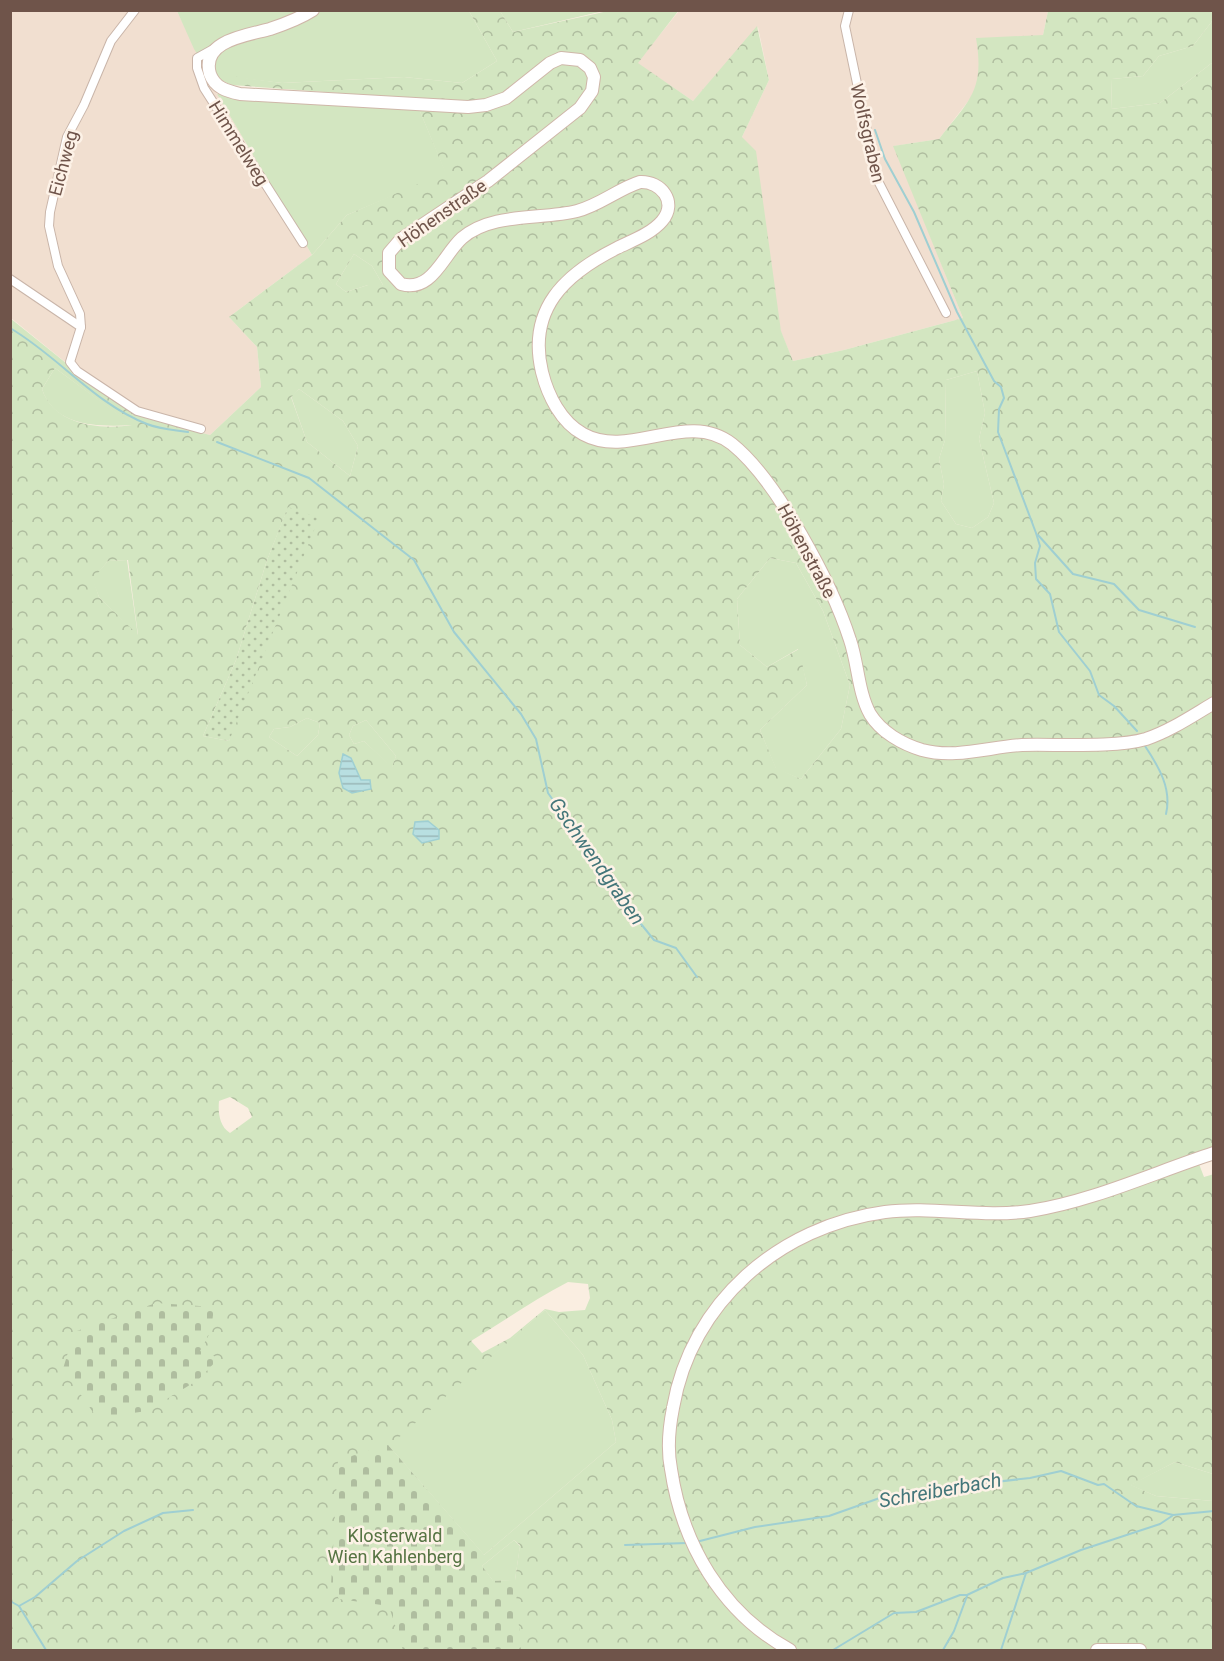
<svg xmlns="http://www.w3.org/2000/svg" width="1224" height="1661" font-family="Roboto,sans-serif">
	<defs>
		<pattern id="forest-crowns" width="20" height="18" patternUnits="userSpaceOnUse" patternTransform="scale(1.5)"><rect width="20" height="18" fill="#d3e6c1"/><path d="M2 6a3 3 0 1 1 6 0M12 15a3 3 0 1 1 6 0" fill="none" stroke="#afbd9f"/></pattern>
		<pattern id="cemetery-stones" width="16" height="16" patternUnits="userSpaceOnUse" patternTransform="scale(1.5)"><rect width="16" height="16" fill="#d3e6c1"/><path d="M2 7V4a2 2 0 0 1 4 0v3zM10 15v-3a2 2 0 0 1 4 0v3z" fill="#afbd9f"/></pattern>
		<pattern id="park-dots" width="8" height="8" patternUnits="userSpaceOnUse" patternTransform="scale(1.5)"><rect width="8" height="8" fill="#d3e6c1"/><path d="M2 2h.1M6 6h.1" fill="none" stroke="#afbd9f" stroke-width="1.8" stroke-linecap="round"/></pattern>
		<pattern id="water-rules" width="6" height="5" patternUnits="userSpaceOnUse" patternTransform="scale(1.5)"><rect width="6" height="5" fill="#b8dfe1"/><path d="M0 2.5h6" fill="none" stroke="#9ab7b8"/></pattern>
	</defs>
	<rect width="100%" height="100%" fill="#faeee1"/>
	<g fill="#f1dfd0">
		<polygon points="11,11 177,11 217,94 312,255 229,317 257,347 261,387 210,435 145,418 107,396 11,318"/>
		<polygon points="679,11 1048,11 1043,35 981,65 976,91 939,139 894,146 963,318 844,350 793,361 781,332 742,137 769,80 758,27 693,101 637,63"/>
	</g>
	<g fill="#d3e6c1">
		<polygon points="608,10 513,32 500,11"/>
		<polygon points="177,11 469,11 497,61 462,83 404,77 282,83 232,77 231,85 210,74 194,49"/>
		<polygon points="1213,20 1213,62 1160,103 1111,109 1112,79 1143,76 1159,56 1193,46"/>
		<polygon points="217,94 419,109 446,173 347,215 312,255"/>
		<polygon points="354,254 372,266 383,285 368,285 346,292 336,284"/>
		<path d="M55,368l78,57c-34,2 -79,2 -91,-36z"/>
		<polygon points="977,371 985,413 979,439 994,503 988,517 972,528 956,524 941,501 944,484 939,459 945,440 946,380"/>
		<polygon points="299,389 343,421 358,446 350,476 307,442 291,396"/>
		<polygon points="770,558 796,563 823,611 850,685 841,729 801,779 776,769 760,730 807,685 798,649 767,667 740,645 737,599"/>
		<polygon points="127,560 138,636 99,597 92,579 108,561"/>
		<polygon points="307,718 320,723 318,735 297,756 269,737 274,729 290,727"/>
		<polygon points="366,720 396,756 392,768 364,741 354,744 349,735 353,726"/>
		<polygon points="545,1310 583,1355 612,1420 616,1442 484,1555 388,1445"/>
		<polygon points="1175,1462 1213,1474 1213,1501 1156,1496 1130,1485"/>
		<polygon points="514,1540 520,1546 515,1580 493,1581 482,1566"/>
	</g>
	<path fill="url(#forest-crowns)" fill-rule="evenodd" d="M679,10l-41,53 55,38 64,-75 12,54 -27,57 14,14 25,180 12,30 51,-11 119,-32 -70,-172 46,-7c30,-39 46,-48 37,-101l67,-3 5,-24h165v9l-20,26 -34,10 -16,20 -31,3 -1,30 49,-6 53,-41 1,1097 -15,5 5,13 10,-3 -1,300 -38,-12 -44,23 25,11 57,5v149h-1202l-1,-1332 97,78 38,22 65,17 51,-48 -4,-40 -28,-30 83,-62 35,-40 98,-43 -26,-63 14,-9 -202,-15v-9l51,7 122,-6 58,6 35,-22 -28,-50h31l13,21 95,-21zM354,254l18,12 11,19h-15l-22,7 -10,-8zM55,368l77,57c-33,5 -78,0 -90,-36zM977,371l8,42 -6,26 15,64 -6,14 -16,11 -16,-4 -15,-23 3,-17 -5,-25 6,-19 1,-60zM299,389l44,32 15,25 -8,30 -43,-34 -16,-45zM288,508l-59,233 -26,-5 33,-76 31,-100zM770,558l26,5 27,48 27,74 -9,44 -40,50 -25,-11 -16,-38 47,-45 -8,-36 -32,18 -27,-22 -3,-46zM128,560l10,75 -39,-38 -6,-18 15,-18zM307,718l13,5 -2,12 -21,21 -28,-19 5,-8 16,-2zM366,720l30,36 -4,11 -28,-26 -10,3 -5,-9 4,-9zM230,1097l18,11 4,9 -22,16c-11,-7 -12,-21 -11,-32zM568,1282l20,2 2,14 -5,12 -26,2 -14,-3 -35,29 -28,15 -11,-12c33,-20 64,-42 97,-59zM545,1310l38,45 29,65 4,22 -132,113 -95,-109zM514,1540l6,5 -5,35 -22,1 -11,-15z"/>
	<g fill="url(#cemetery-stones)">
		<polygon points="156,1303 214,1307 211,1331 200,1351 219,1358 198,1380 147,1411 97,1418 63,1369 74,1332"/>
		<polygon points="388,1445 484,1555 482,1566 493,1581 515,1580 521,1650 403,1650 389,1606 339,1599 331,1585 338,1460"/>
	</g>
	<polygon fill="url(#park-dots)" points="288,507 319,518 229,741 203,736 236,660 267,560"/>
	<g fill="url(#water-rules)" stroke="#9fcfd2" stroke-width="1.5">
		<polygon points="343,754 351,758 361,780 370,780 371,789 352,793 343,788 339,773"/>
		<polygon points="428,821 439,830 439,839 422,843 413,834 415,822"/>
	</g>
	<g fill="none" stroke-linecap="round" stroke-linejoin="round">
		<g stroke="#9fcfd2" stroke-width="2">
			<polyline points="875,130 885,159 914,212 957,312 994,381 1001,387 1004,398 999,409 998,432 1036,533 1040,546 1035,563 1036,579 1050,594 1059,632 1090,671 1099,695 1114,706 1137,731"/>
			<path d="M10,328c48,28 85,76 137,96 12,5 28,6 41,8"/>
			<polyline points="217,442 309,478 414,560 454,632 521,714 536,739 548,793 637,919 654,940 676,948 697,977"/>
			<polyline points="1038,535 1073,574 1114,584 1139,610 1195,627"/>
			<path d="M1145,746c14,21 27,43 21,68"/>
			<polyline points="696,1542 755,1527 829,1516 891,1494 1030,1478 1061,1471 1098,1485 1104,1484 1136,1506 1173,1515 1214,1511"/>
			<polyline points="625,1545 687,1543"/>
			<polyline points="10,1601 19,1606 46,1650"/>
			<polyline points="19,1606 35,1597 77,1561 124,1531 163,1513 193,1510"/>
			<polyline points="833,1650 894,1613 916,1612 960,1595 967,1595 1003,1578 1026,1573 1081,1550 1160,1524 1172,1516"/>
			<polyline points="943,1650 954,1631 967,1596"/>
			<polyline points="1001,1650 1026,1573"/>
		</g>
		<defs>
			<g id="street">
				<polyline points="849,10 845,26 877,179 946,313"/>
				<polyline points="215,48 197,58 197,68 204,88 303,243"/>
				<polyline points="10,279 81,327 70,362 77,371 137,411 201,429"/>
				<polyline points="81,327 80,314 58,266 49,226 50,212 67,137 84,105 111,41 135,10"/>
			</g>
			<g id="secondary">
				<path d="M313,10c-14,9 -28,14 -43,19 -21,6 -70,11 -60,45 5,14 17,17 30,20l228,13 18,-2 20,-7 44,-35 11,-5 19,2 10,8 4,9 -2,14 -12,17 -92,73 -87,58 -12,14v18l12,13c31,9 42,-29 61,-46 30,-26 80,-18 115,-27 23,-6 41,-22 63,-29 21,-1 38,20 22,39 -11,13 -31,20 -45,27 -52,26 -90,61 -75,124 6,24 19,50 41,62 47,26 104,-25 149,10 45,36 100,140 118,196 8,23 8,52 20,74 11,18 32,30 52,36 33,9 67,-3 100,-5 34,-1 93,3 124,-6 24,-8 46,-23 68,-36"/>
				<path d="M790,1650c-68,-37 -108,-106 -119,-181 -4,-20 -2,-41 2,-61 18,-106 107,-182 212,-196 48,-6 97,6 145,-1 63,-10 123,-38 184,-58"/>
				<polyline points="1097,1650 1140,1650"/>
			</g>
		</defs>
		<use href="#street" stroke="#c9b5a9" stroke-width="10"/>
		<use href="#secondary" stroke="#cfb7a9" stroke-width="14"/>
		<use href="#street" stroke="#fff" stroke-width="8"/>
		<use href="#secondary" stroke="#fff" stroke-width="12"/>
	</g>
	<g text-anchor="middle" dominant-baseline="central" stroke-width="5" stroke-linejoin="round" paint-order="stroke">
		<g font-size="18" fill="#6f544a" stroke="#fdf2e7">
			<text transform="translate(868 133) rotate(77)">Wolfsgraben</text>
			<text transform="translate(239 143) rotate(58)">Himmelweg</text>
			<text transform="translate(63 163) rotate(-75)">Eichweg</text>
			<text transform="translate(442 213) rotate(-35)">Höhenstraße</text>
			<text transform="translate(807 551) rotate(62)">Höhenstraße</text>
		</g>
		<g font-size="18" fill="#567443" stroke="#fdf2e7">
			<text x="395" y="1535">Klosterwald<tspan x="395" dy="21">Wien Kahlenberg</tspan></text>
		</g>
		<g font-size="20" font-style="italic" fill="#43767a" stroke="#fdf2e7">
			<text transform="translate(597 861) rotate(55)">Gschwendgraben</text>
			<text transform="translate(940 1490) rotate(-10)">Schreiberbach</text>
		</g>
	</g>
	<rect width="1224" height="1661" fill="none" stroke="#6f544a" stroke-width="24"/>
</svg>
